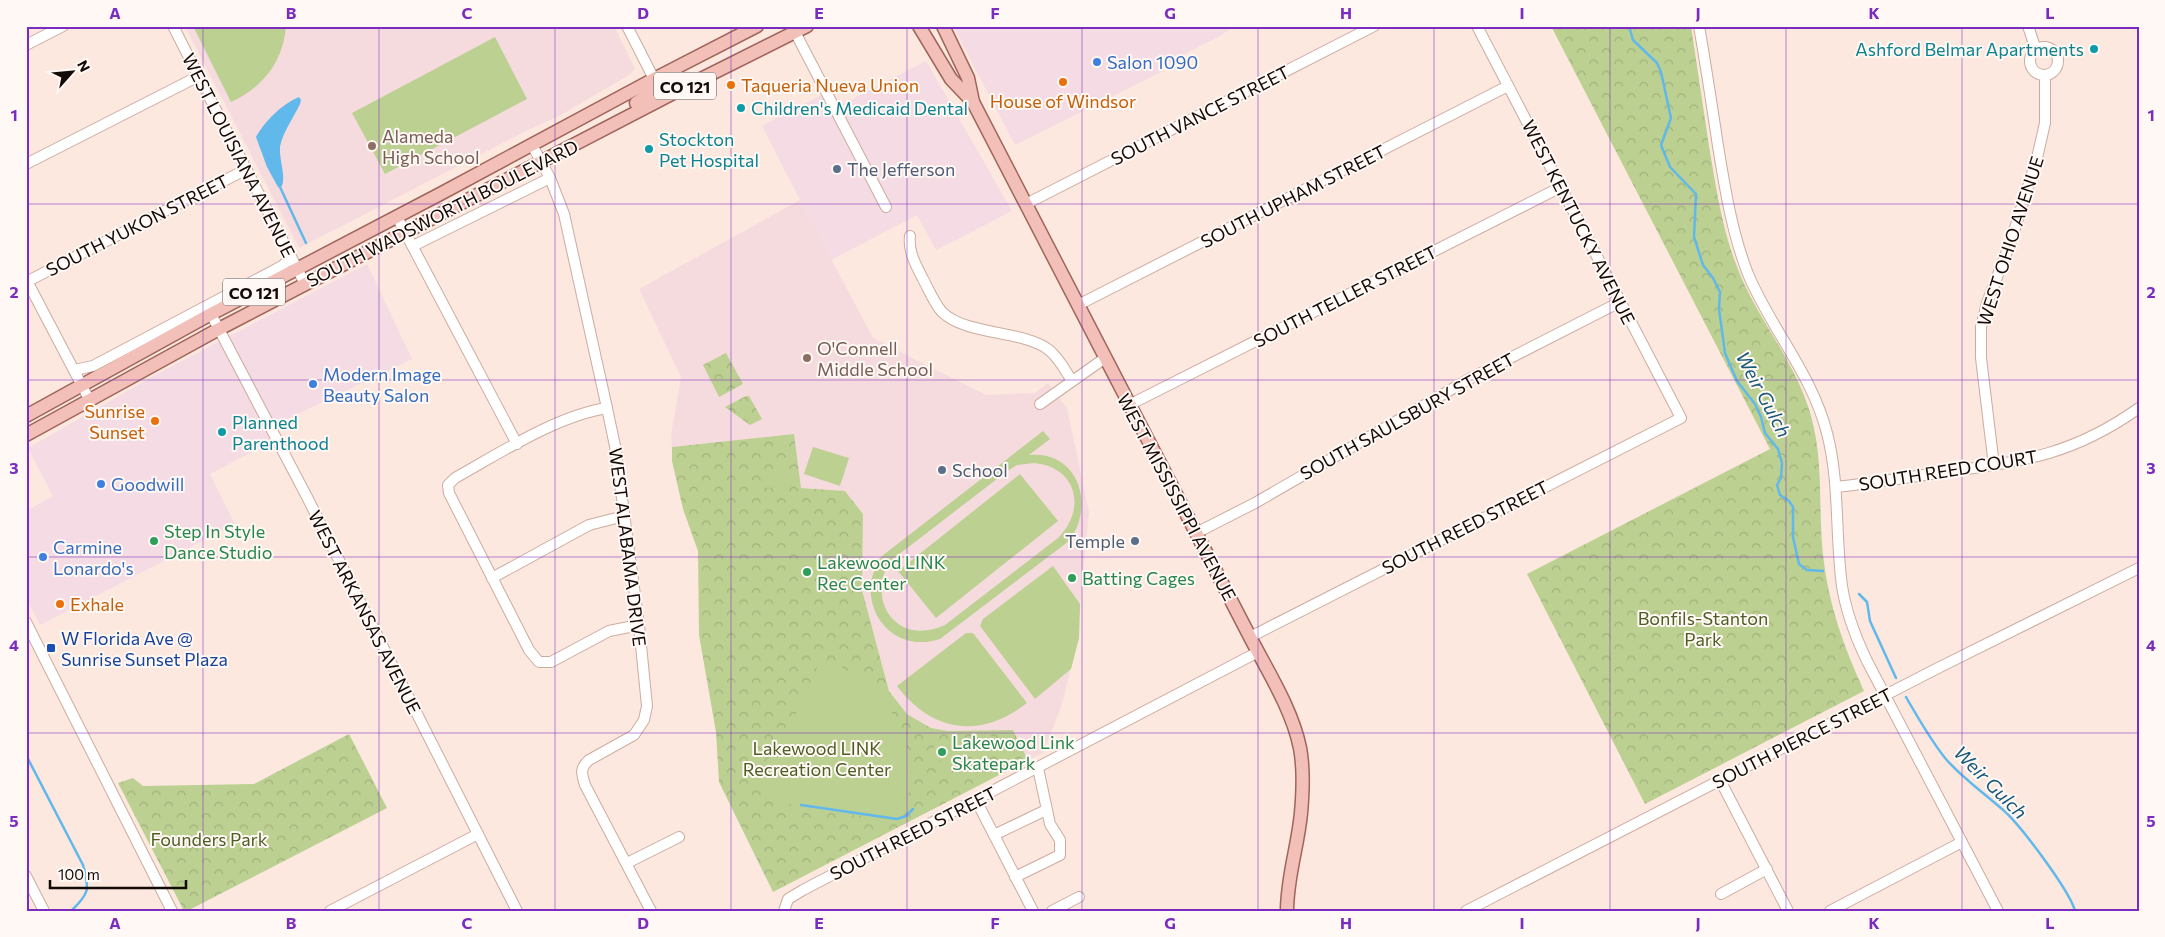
<svg xmlns="http://www.w3.org/2000/svg" width="2165" height="937" font-family="Commissioner,sans-serif">
	<defs>
		<pattern id="forest-crowns" width="20" height="18" patternUnits="userSpaceOnUse" patternTransform="scale(1.25)"><rect width="20" height="18" fill="#bcd092"/><path d="M2 6a3 3 0 1 1 6 0M12 15a3 3 0 1 1 6 0" fill="none" stroke="#a1b17c"/></pattern>
	</defs>
	<rect width="100%" height="100%" fill="#fce8df"/>
	<g fill="#f4dbe4">
		<polygon points="953,26 1232,26 1233,27 1218,37 1161,66 1163,71 1015,145"/>
		<polygon points="926,61 1012,211 936,250 917,215 831,260 762,126 827,92 835,108"/>
		<polygon points="367,264 412,359 279,423 269,443 210,474 235,524 40,625 26,598 26,511 53,496 28,448 159,373"/>
	</g>
	<g fill="#f6dbde">
		<polygon points="185,26 614,26 635,69 629,75 559,116 530,129 299,248"/>
		<polygon points="800,200 873,338 986,395 1035,393 1048,383 1067,408 1089,512 1080,604 1079,638 1061,707 1043,753 1028,760 1013,730 948,731 931,728 907,714 889,690 862,590 863,514 845,491 801,488 793,435 672,447 671,435 681,377 639,289"/>
	</g>
	<g fill="url(#forest-crowns)">
		<path d="M1551,26h140c6,40 12,80 18,120 7,40 12,79 27,118 19,53 60,97 75,152 13,47 7,91 12,139 5,48 21,93 41,136l-219,113 -118,-230 243,-125z"/>
		<polygon points="726,353 743,384 719,397 703,365"/>
		<polygon points="746,396 749,396 762,419 750,425 725,407"/>
		<polygon points="794,434 801,488 845,491 863,514 862,590 889,691 907,714 931,728 948,731 1013,730 1028,760 773,892 719,782 716,732 699,635 698,551 683,509 672,461 672,447"/>
		<polygon points="349,734 387,808 187,911 184,911 118,783 133,778 143,786 254,784"/>
	</g>
	<g fill="#bcd092" fill-rule="evenodd">
		<path d="M193,26h93c-3,36 -23,61 -55,76z"/>
		<polygon points="495,37 527,99 385,174 352,113"/>
		<path d="M1043,431l7,8 -21,16c49,-5 67,50 40,86l-129,98c-52,17 -89,-40 -58,-83zM1034,463c43,4 53,46 24,75l-113,87c-45,21 -79,-20 -56,-63l117,-90 11,-7z"/>
		<polygon points="813,447 849,458 840,486 804,474"/>
		<polygon points="791,472 792,486 767,488 766,474"/>
		<polygon points="1020,474 1058,521 936,618 898,571"/>
		<polygon points="1053,566 1080,604 1079,638 1071,669 1035,699 980,626 983,619"/>
		<path d="M966,633h7l54,70c-47,36 -94,30 -130,-17z"/>
		<path d="M821,658c72,27 106,90 81,164l-104,-15 -28,-9 -8,-17 10,-35 28,-37z"/>
		<path d="M986,735c9,2 12,4 14,13l-7,-2 -24,2 -16,-4 -4,2 -1,3 4,5 1,7 -3,3c-14,-2 -25,-15 -9,-23z"/>
	</g>
	<path fill="#61b8eb" d="M299,97l2,3 -1,4c-6,13 -18,29 -20,43 -1,13 6,28 2,39l-4,1 -11,-20 -11,-30c9,-16 26,-33 43,-40z"/>
	<g fill="none" stroke-linecap="round" stroke-linejoin="round">
		<g stroke="#61b8eb" stroke-width="2.5">
			<polyline points="1629,26 1633,40 1657,63 1661,72 1671,118 1661,145 1670,167 1696,194 1694,237 1703,265 1713,278 1720,292 1719,309 1725,353 1737,381 1755,404 1761,417 1765,433 1778,449 1782,463 1781,478 1777,485 1780,495 1789,501 1793,507 1793,537 1799,564 1807,570 1823,571"/>
			<polyline points="280,187 306,243"/>
			<polyline points="1859,594 1867,602 1870,621 1896,678"/>
			<path d="M1906,697c12,21 24,42 39,61 17,20 38,34 57,51 17,14 68,82 73,102"/>
			<path d="M26,755l57,110c7,25 6,29 -12,46"/>
			<polyline points="801,805 897,819 906,816 913,809"/>
		</g>
		<defs>
			<g id="minor">
				<polyline points="173,26 305,284"/>
				<polyline points="627,26 654,79"/>
				<path d="M1699,26c7,40 13,80 19,120 7,43 14,87 30,128 23,55 64,100 79,159 13,50 8,102 15,153 4,26 14,52 25,75l131,250"/>
				<polyline points="2028,26 2036,50"/>
				<polyline points="795,32 886,207"/>
				<polyline points="26,45 63,26"/>
				<circle cx="2044" cy="61" r="14"/>
				<path d="M532,145l18,33 14,36 43,194 8,38 24,179 8,81 -3,14 -10,15 -45,25c-10,9 -7,14 -4,25l66,126"/>
				<polyline points="26,164 199,76"/>
				<polyline points="1026,204 1374,26"/>
				<polyline points="397,217 517,444"/>
				<path d="M910,236c-2,16 6,29 13,43 6,11 11,24 19,33 25,24 82,18 107,38 10,8 16,20 23,31"/>
				<polyline points="413,246 550,178"/>
				<polyline points="26,279 90,401"/>
				<polyline points="28,281 247,169"/>
				<polyline points="1078,305 1508,86"/>
				<polyline points="211,314 307,497 517,911"/>
				<polyline points="74,370 93,366 282,266 291,258"/>
				<polyline points="1040,404 1105,358"/>
				<polyline points="1129,405 1561,187"/>
				<path d="M607,408c-51,8 -107,45 -152,70l-7,7 1,8 80,157 10,12h12l58,-31 30,-6"/>
				<polyline points="1994,466 1981,358 1981,327 1987,303 2011,241 2037,158 2045,123 2045,76"/>
				<path d="M1836,487c36,-4 73,-10 110,-15 78,-11 127,-17 193,-64"/>
				<polyline points="1196,533 1255,503 1471,378 1620,302"/>
				<polyline points="492,578 589,525 624,516"/>
				<polyline points="26,622 172,911"/>
				<polyline points="1250,637 1681,418 1477,26"/>
				<polyline points="1720,780 1788,911"/>
				<polyline points="976,800 1033,911"/>
				<polyline points="994,835 1046,810"/>
				<polyline points="627,863 679,837"/>
				<polyline points="26,876 44,911"/>
				<polyline points="1015,877 1060,855 1060,840 1050,824 1038,768"/>
				<polyline points="1721,894 1767,869"/>
				<polyline points="330,911 478,834"/>
				<polyline points="784,911 788,899 803,890 1258,652"/>
				<polyline points="1052,911 1079,897"/>
				<polyline points="1466,911 1938,668 2139,568"/>
				<polyline points="1830,911 1962,842"/>
			</g>
			<g id="major">
				<path d="M919,26l32,53 22,23 277,535c18,35 42,72 50,111 4,21 3,43 1,65 -3,33 -14,64 -14,98"/>
				<polyline points="943,26 968,78 973,102"/>
				<polyline points="636,103 655,90 657,84 654,79"/>
				<polyline points="26,416 211,314 442,193 654,79 757,26"/>
				<polyline points="26,435 219,329 683,88 807,26"/>
			</g>
		</defs>
		<use href="#minor" stroke="#ccac9e" stroke-width="12"/>
		<use href="#major" stroke="#9f655b" stroke-width="15"/>
		<use href="#minor" stroke="#fff" stroke-width="10"/>
		<use href="#major" stroke="#f2c0b8" stroke-width="12"/>
	</g>
	<path fill="none" stroke="#7b2cbf" stroke-width="1" stroke-opacity="0.55" d="M203,26v885M379,26v885M555,26v885M731,26v885M907,26v885M1082,26v885M1258,26v885M1434,26v885M1610,26v885M1786,26v885M1962,26v885M26,204h2113M26,380h2113M26,557h2113M26,733h2113"/>
	<g fill="#0f9aa8" stroke="#fff8f5" stroke-width="2">
		<circle cx="2094" cy="49" r="5"/>
		<circle cx="741" cy="108" r="5"/>
		<circle cx="649" cy="149" r="5"/>
		<circle cx="222" cy="432" r="5"/>
	</g>
	<g fill="#3f7fe0" stroke="#fff8f5" stroke-width="2">
		<circle cx="1097" cy="62" r="5"/>
		<circle cx="313" cy="384" r="5"/>
		<circle cx="101" cy="484" r="5"/>
		<circle cx="43" cy="557" r="5"/>
	</g>
	<g fill="#e8710a" stroke="#fff8f5" stroke-width="2">
		<circle cx="1063" cy="82" r="5"/>
		<circle cx="731" cy="85" r="5"/>
		<circle cx="155" cy="421" r="5"/>
		<circle cx="60" cy="604" r="5"/>
	</g>
	<g fill="#8d6e63" stroke="#fff8f5" stroke-width="2">
		<circle cx="372" cy="146" r="5"/>
		<circle cx="807" cy="358" r="5"/>
	</g>
	<g fill="#5c6f8a" stroke="#fff8f5" stroke-width="2">
		<circle cx="837" cy="169" r="5"/>
		<circle cx="942" cy="470" r="5"/>
		<circle cx="1135" cy="541" r="5"/>
	</g>
	<g fill="#2e9e5b" stroke="#fff8f5" stroke-width="2">
		<circle cx="154" cy="541" r="5"/>
		<circle cx="807" cy="572" r="5"/>
		<circle cx="1072" cy="578" r="5"/>
		<circle cx="942" cy="752" r="5"/>
	</g>
	<rect fill="#1a4fb4" stroke="#fff8f5" stroke-width="2" x="46" y="643" width="10" height="10" rx="2.5"/>
	<g text-anchor="middle" dominant-baseline="central" stroke-width="4" stroke-linejoin="round" paint-order="stroke">
		<g fill="#fff8f5" stroke="#5a514d" stroke-width="1">
			<rect x="654" y="72.5" width="62" height="27" rx="4"/>
			<rect x="223" y="278.5" width="62" height="27" rx="4"/>
		</g>
		<g font-size="16" font-weight="bold" fill="#130905">
			<text x="685" y="86">CO 121</text>
			<text x="254" y="292">CO 121</text>
		</g>
		<g font-size="18" fill="#0d838f" stroke="#fff8f5" text-anchor="start">
			<text x="2084" y="49" text-anchor="end">Ashford Belmar Apartments</text>
			<text x="751" y="108">Children's Medicaid Dental</text>
			<text x="659" y="139">Stockton<tspan x="659" dy="21">Pet Hospital</tspan></text>
			<text x="232" y="422">Planned<tspan x="232" dy="21">Parenthood</tspan></text>
		</g>
		<g font-size="18" fill="#366cbe" stroke="#fff8f5" text-anchor="start">
			<text x="1107" y="62">Salon 1090</text>
			<text x="323" y="374">Modern Image<tspan x="323" dy="21">Beauty Salon</tspan></text>
			<text x="111" y="484">Goodwill</text>
			<text x="53" y="547">Carmine<tspan x="53" dy="21">Lonardo's</tspan></text>
		</g>
		<g font-size="18" fill="#c56008" stroke="#fff8f5" text-anchor="start">
			<text x="741" y="85">Taqueria Nueva Union</text>
			<text x="1063" y="101" text-anchor="middle">House of Windsor</text>
			<text x="145" y="411" text-anchor="end">Sunrise<tspan x="145" dy="21">Sunset</tspan></text>
			<text x="70" y="604">Exhale</text>
		</g>
		<g font-size="18" fill="#130905" stroke="#fff8f5">
			<text transform="translate(1200 115) rotate(-27)">SOUTH VANCE STREET</text>
			<text transform="translate(239 155) rotate(63)">WEST LOUISIANA AVENUE</text>
			<text transform="translate(1293 196) rotate(-27)">SOUTH UPHAM STREET</text>
			<text transform="translate(442 213) rotate(-27)">SOUTH WADSWORTH BOULEVARD</text>
			<text transform="translate(1579 222) rotate(63)">WEST KENTUCKY AVENUE</text>
			<text transform="translate(137 225) rotate(-27)">SOUTH YUKON STREET</text>
			<text transform="translate(2010 241) rotate(-72)">WEST OHIO AVENUE</text>
			<text transform="translate(1345 296) rotate(-27)">SOUTH TELLER STREET</text>
			<text transform="translate(1407 416) rotate(-29)">SOUTH SAULSBURY STREET</text>
			<text transform="translate(1948 470) rotate(-9)">SOUTH REED COURT</text>
			<text transform="translate(1177 497) rotate(62)">WEST MISSISSIPPI AVENUE</text>
			<text transform="translate(1465 527) rotate(-27)">SOUTH REED STREET</text>
			<text transform="translate(628 547) rotate(83)">WEST ALABAMA DRIVE</text>
			<text transform="translate(365 612) rotate(63)">WEST ARKANSAS AVENUE</text>
			<text transform="translate(1802 738) rotate(-27)">SOUTH PIERCE STREET</text>
			<text transform="translate(913 833) rotate(-27)">SOUTH REED STREET</text>
		</g>
		<g font-size="18" fill="#785e54" stroke="#fff8f5" text-anchor="start">
			<text x="382" y="136">Alameda<tspan x="382" dy="21">High School</tspan></text>
			<text x="817" y="348">O'Connell<tspan x="817" dy="21">Middle School</tspan></text>
		</g>
		<g font-size="18" fill="#4e5e75" stroke="#fff8f5" text-anchor="start">
			<text x="847" y="169">The Jefferson</text>
			<text x="952" y="470">School</text>
			<text x="1125" y="541" text-anchor="end">Temple</text>
		</g>
		<g font-size="18" fill="#27864d" stroke="#fff8f5" text-anchor="start">
			<text x="164" y="531">Step In Style<tspan x="164" dy="21">Dance Studio</tspan></text>
			<text x="817" y="562">Lakewood LINK<tspan x="817" dy="21">Rec Center</tspan></text>
			<text x="1082" y="578">Batting Cages</text>
			<text x="952" y="742">Lakewood Link<tspan x="952" dy="21">Skatepark</tspan></text>
		</g>
		<g font-size="18" fill="#4e5e23" stroke="#fff8f5">
			<text x="1703" y="618">Bonfils-Stanton<tspan x="1703" dy="21">Park</tspan></text>
			<text x="817" y="748">Lakewood LINK<tspan x="817" dy="21">Recreation Center</tspan></text>
			<text x="209" y="839">Founders Park</text>
		</g>
		<g font-size="18" fill="#164399" stroke="#fff8f5" text-anchor="start">
			<text x="61" y="638">W Florida Ave @<tspan x="61" dy="21">Sunrise Sunset Plaza</tspan></text>
		</g>
		<g font-size="19" font-style="italic" fill="#16597b" stroke="#fff8f5">
			<text transform="translate(1764 394) rotate(62)">Weir Gulch</text>
			<text transform="translate(1991 782) rotate(45)">Weir Gulch</text>
		</g>
	</g>
	<rect width="2165" height="937" fill="none" stroke="#fff8f5" stroke-width="55"/>
	<g transform="translate(72 72) rotate(63)" stroke="#fff8f5" stroke-width="4" paint-order="stroke">
	<path d="M0-4L9 19L0 12L-9 19Z" fill="#130905"/>
	<text y="-8" font-size="14" font-weight="bold" text-anchor="middle" fill="#130905">N</text>
	</g>
	<path d="M50 880v8h136v-8" fill="none" stroke="#130905" stroke-width="2.5"/>
	<text x="58" y="880" font-size="15" fill="#130905" stroke="#fff8f5" stroke-width="4" paint-order="stroke">100 m</text>
	<rect x="28" y="28" width="2110" height="882" fill="none" stroke="#7b2cbf" stroke-width="2"/>
	<g font-size="16" text-anchor="middle" font-weight="bold" fill="#7b2cbf">
		<text x="115" y="19">A</text>
		<text x="291" y="19">B</text>
		<text x="467" y="19">C</text>
		<text x="643" y="19">D</text>
		<text x="819" y="19">E</text>
		<text x="995" y="19">F</text>
		<text x="1170" y="19">G</text>
		<text x="1346" y="19">H</text>
		<text x="1522" y="19">I</text>
		<text x="1698" y="19">J</text>
		<text x="1874" y="19">K</text>
		<text x="2050" y="19">L</text>
		<text x="14" y="121">1</text>
		<text x="2151" y="121">1</text>
		<text x="14" y="298">2</text>
		<text x="2151" y="298">2</text>
		<text x="14" y="474">3</text>
		<text x="2151" y="474">3</text>
		<text x="14" y="651">4</text>
		<text x="2151" y="651">4</text>
		<text x="14" y="827">5</text>
		<text x="2151" y="827">5</text>
		<text x="115" y="929">A</text>
		<text x="291" y="929">B</text>
		<text x="467" y="929">C</text>
		<text x="643" y="929">D</text>
		<text x="819" y="929">E</text>
		<text x="995" y="929">F</text>
		<text x="1170" y="929">G</text>
		<text x="1346" y="929">H</text>
		<text x="1522" y="929">I</text>
		<text x="1698" y="929">J</text>
		<text x="1874" y="929">K</text>
		<text x="2050" y="929">L</text>
	</g>
</svg>
